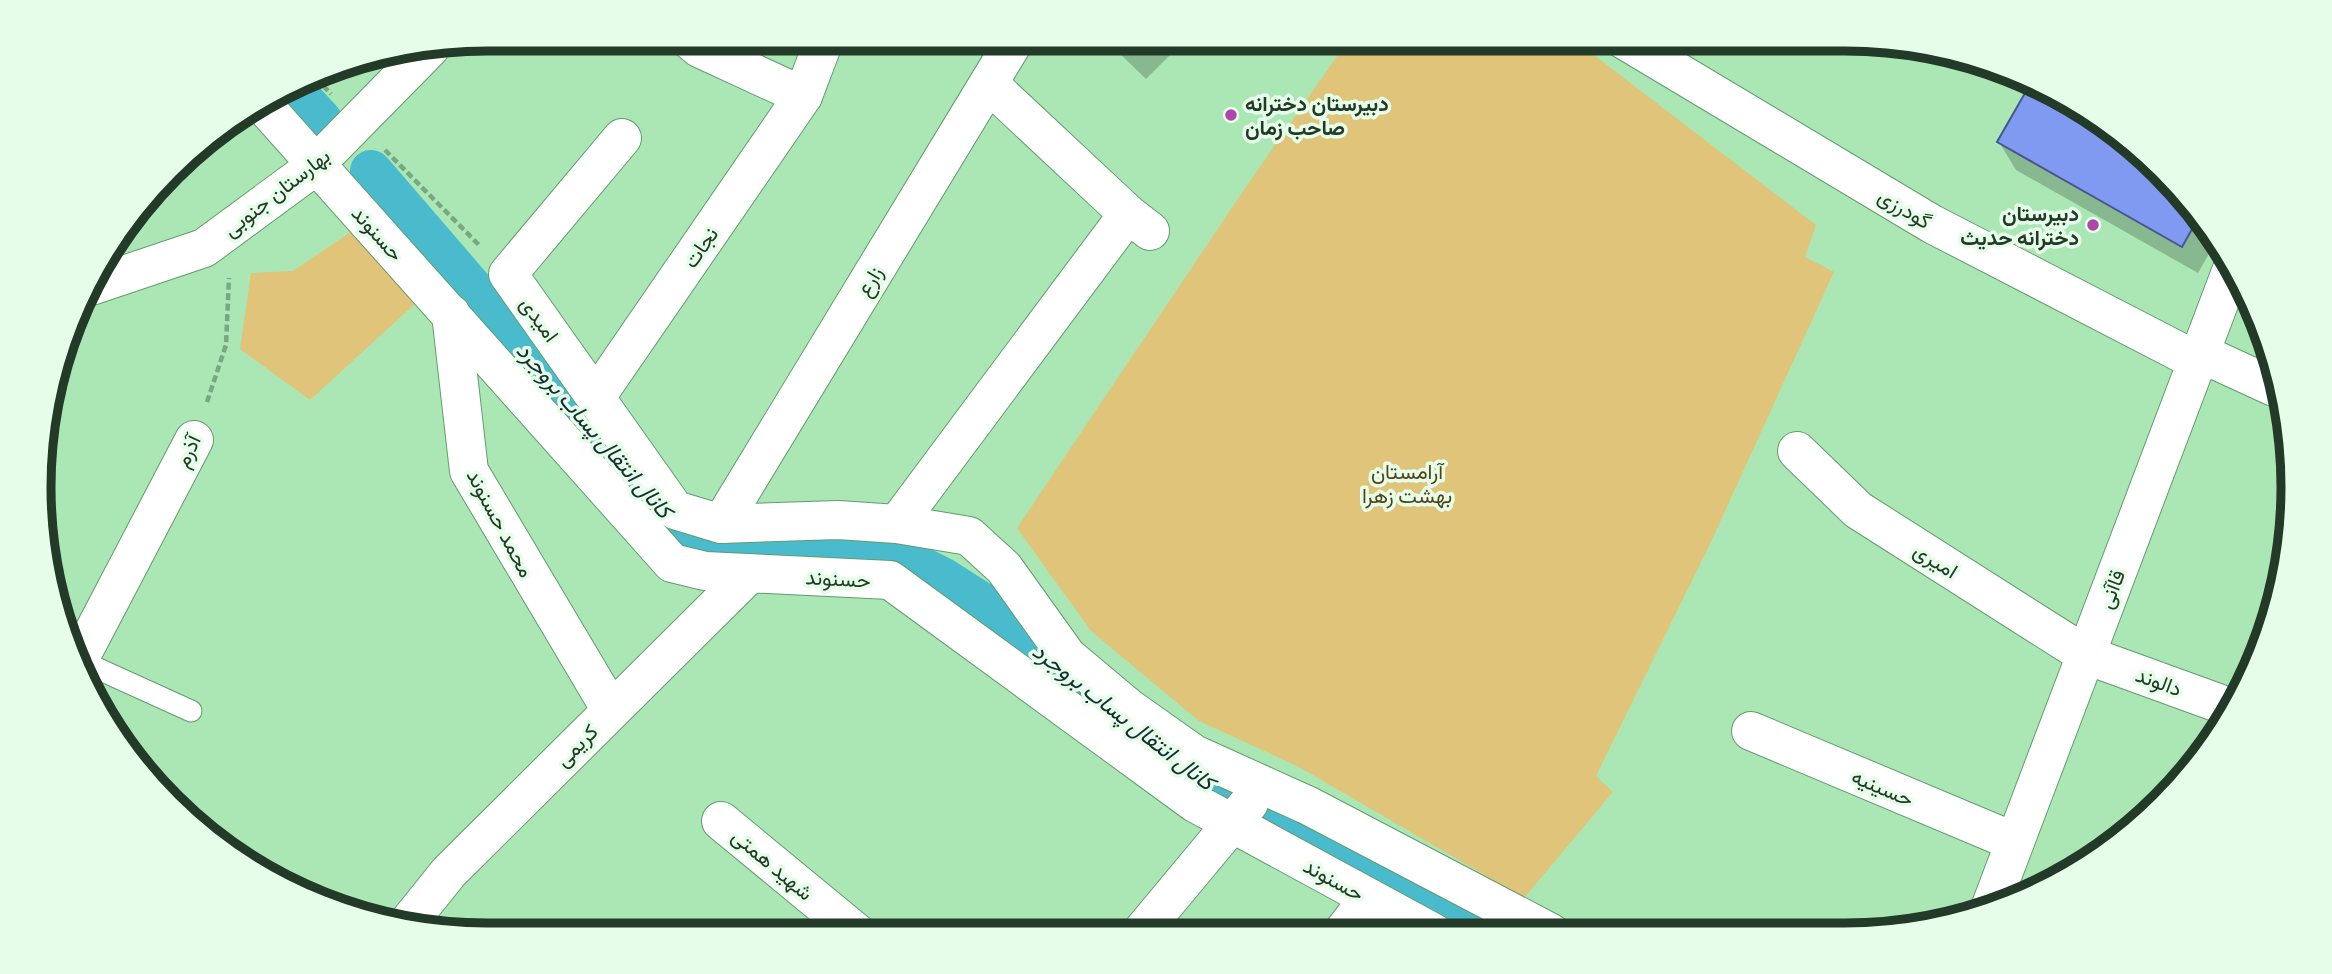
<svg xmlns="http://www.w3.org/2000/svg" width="2332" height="974" font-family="'Titillium Web',Vazirmatn,sans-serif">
	<rect width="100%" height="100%" fill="#aae7b5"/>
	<g fill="#e0c47a">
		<polygon points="1349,39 1573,39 1816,225 1805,257 1834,272 1710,544 1596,776 1613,792 1524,898 1299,767 1199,721 1091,631 1017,528 1243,191"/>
		<polygon points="352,231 417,302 310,400 240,349 251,273 293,271"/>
	</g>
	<g fill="#0003">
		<polygon points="1108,38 1177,38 1180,45 1146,79 1112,46"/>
		<polygon points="1337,38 1349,38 1344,45"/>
		<polygon points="2031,86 2140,150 2214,245 2198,273 2016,170 1999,142"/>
	</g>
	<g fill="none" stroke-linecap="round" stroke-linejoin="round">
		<g stroke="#4abbcd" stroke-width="42">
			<polyline points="294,91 321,120"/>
			<polyline points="371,171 670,518 692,535 718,543 894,554 942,578 1006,619 1051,663 1089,692"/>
			<polyline points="1160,746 1229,798"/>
			<polyline points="1268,816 1480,933"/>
		</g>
	</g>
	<g fill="#7f9af0" stroke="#46578f" stroke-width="2">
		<polygon points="1115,38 1143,38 1130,53"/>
		<polygon points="2029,86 2140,150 2196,222 2182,247 1997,142"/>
	</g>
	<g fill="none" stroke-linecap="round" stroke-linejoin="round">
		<defs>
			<polyline id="service" points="83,662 191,711"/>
			<g id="minor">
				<polyline points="687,38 699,48 803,96"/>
				<polyline points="1621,38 1932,224 2197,361"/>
				<polyline points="989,84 1128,214 1150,231"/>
				<polyline points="265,107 672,563 705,571 890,580 1195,803 1434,933"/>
				<polyline points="622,138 508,274 675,510 721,524 838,520 897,524 969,536 1004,568 1067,656 1129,708 1194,754 1309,806 1551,933"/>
				<polyline points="451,314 469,471 611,710"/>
				<polyline points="2200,353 2274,387"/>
				<polyline points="596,397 803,96 825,38"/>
				<polyline points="1797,451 1858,510 2086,655 2232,708"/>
				<polyline points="721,524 1016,38"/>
				<polyline points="897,524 1128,214"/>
				<polyline points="81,656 194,440"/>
				<polyline points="1751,731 2015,842"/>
				<polyline points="721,821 858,934"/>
				<polyline points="408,923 449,872 749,574"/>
				<polyline points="1342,933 1369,898"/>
				<polyline points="1140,934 1249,803"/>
			</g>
			<g id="tertiary">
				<polyline points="91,286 204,248 310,170 430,48"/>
				<polyline points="1990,908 2232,269"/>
			</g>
		</defs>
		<use href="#service" stroke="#629c6d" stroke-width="23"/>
		<use href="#minor" stroke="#629c6d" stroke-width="40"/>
		<use href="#tertiary" stroke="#629c6d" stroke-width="40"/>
		<g stroke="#78a881" stroke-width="4.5" stroke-dasharray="7 3.5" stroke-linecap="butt">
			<polyline points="316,78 331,94"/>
			<polyline points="385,150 480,246"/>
			<polyline points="207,402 226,345 229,278"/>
		</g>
		<use href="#service" stroke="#fff" stroke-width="21"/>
		<use href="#minor" stroke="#fff" stroke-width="38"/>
		<use href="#tertiary" stroke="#fff" stroke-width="38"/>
	</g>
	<g fill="#af47aa" stroke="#e6fee9" stroke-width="2.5">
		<circle cx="1231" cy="115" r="7"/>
		<circle cx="2093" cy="225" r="7"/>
	</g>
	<g text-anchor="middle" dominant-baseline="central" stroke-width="7" stroke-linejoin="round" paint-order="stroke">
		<g font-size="21" font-weight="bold" fill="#223a27" stroke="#e6fee9" text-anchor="start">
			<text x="1245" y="103">دبیرستان دخترانه<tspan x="1245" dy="24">صاحب زمان</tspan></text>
			<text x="2079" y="213" text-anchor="end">دبیرستان<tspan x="2079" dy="24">دخترانه حدیث</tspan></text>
		</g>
		<g font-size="21" fill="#223a27" stroke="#e6fee9">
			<text transform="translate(276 192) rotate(-38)">بهارستان جنوبی</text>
			<text transform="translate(1905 208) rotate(31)">گودرزی</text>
			<text transform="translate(378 233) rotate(48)">حسنوند</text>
			<text transform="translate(700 247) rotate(-55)">نجات</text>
			<text transform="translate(869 281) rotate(-59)">زارع</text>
			<text transform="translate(540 319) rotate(54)">امیدی</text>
			<text transform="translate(187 451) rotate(-65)">آذرم</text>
			<text transform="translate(501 523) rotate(62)">محمد حسنوند</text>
			<text transform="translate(1936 560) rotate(32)">امیری</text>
			<text transform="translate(838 578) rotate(3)">حسنوند</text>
			<text transform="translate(2111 589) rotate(-69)">قاآنی</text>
			<text transform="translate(2159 681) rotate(20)">دالوند</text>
			<text transform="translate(576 745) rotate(-45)">کریمی</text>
			<text transform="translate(1883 787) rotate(23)">حسینیه</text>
			<text transform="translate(773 864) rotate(40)">شهید همتی</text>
			<text transform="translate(1334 879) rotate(29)">حسنوند</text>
		</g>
		<g font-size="21" fill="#524318" stroke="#e6fee9">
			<text x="1407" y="471">آرامستان<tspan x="1407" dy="24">بهشت زهرا</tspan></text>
		</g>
		<g font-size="23" font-style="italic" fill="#152e32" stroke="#e6fee9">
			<text transform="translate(595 430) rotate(49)">کانال انتقال پساب بروجرد</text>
			<text transform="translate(1124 716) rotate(38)">کانال انتقال پساب بروجرد</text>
		</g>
	</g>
	<path d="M0 0H2332V974H0ZM487 51H1845A436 436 0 0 1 2281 487V487A436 436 0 0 1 1845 923H487A436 436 0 0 1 51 487V487A436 436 0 0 1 487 51Z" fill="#e6fee9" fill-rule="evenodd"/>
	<path fill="none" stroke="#223a27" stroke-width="9" d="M487 51H1845A436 436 0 0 1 2281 487V487A436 436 0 0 1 1845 923H487A436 436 0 0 1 51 487V487A436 436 0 0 1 487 51Z"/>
</svg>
